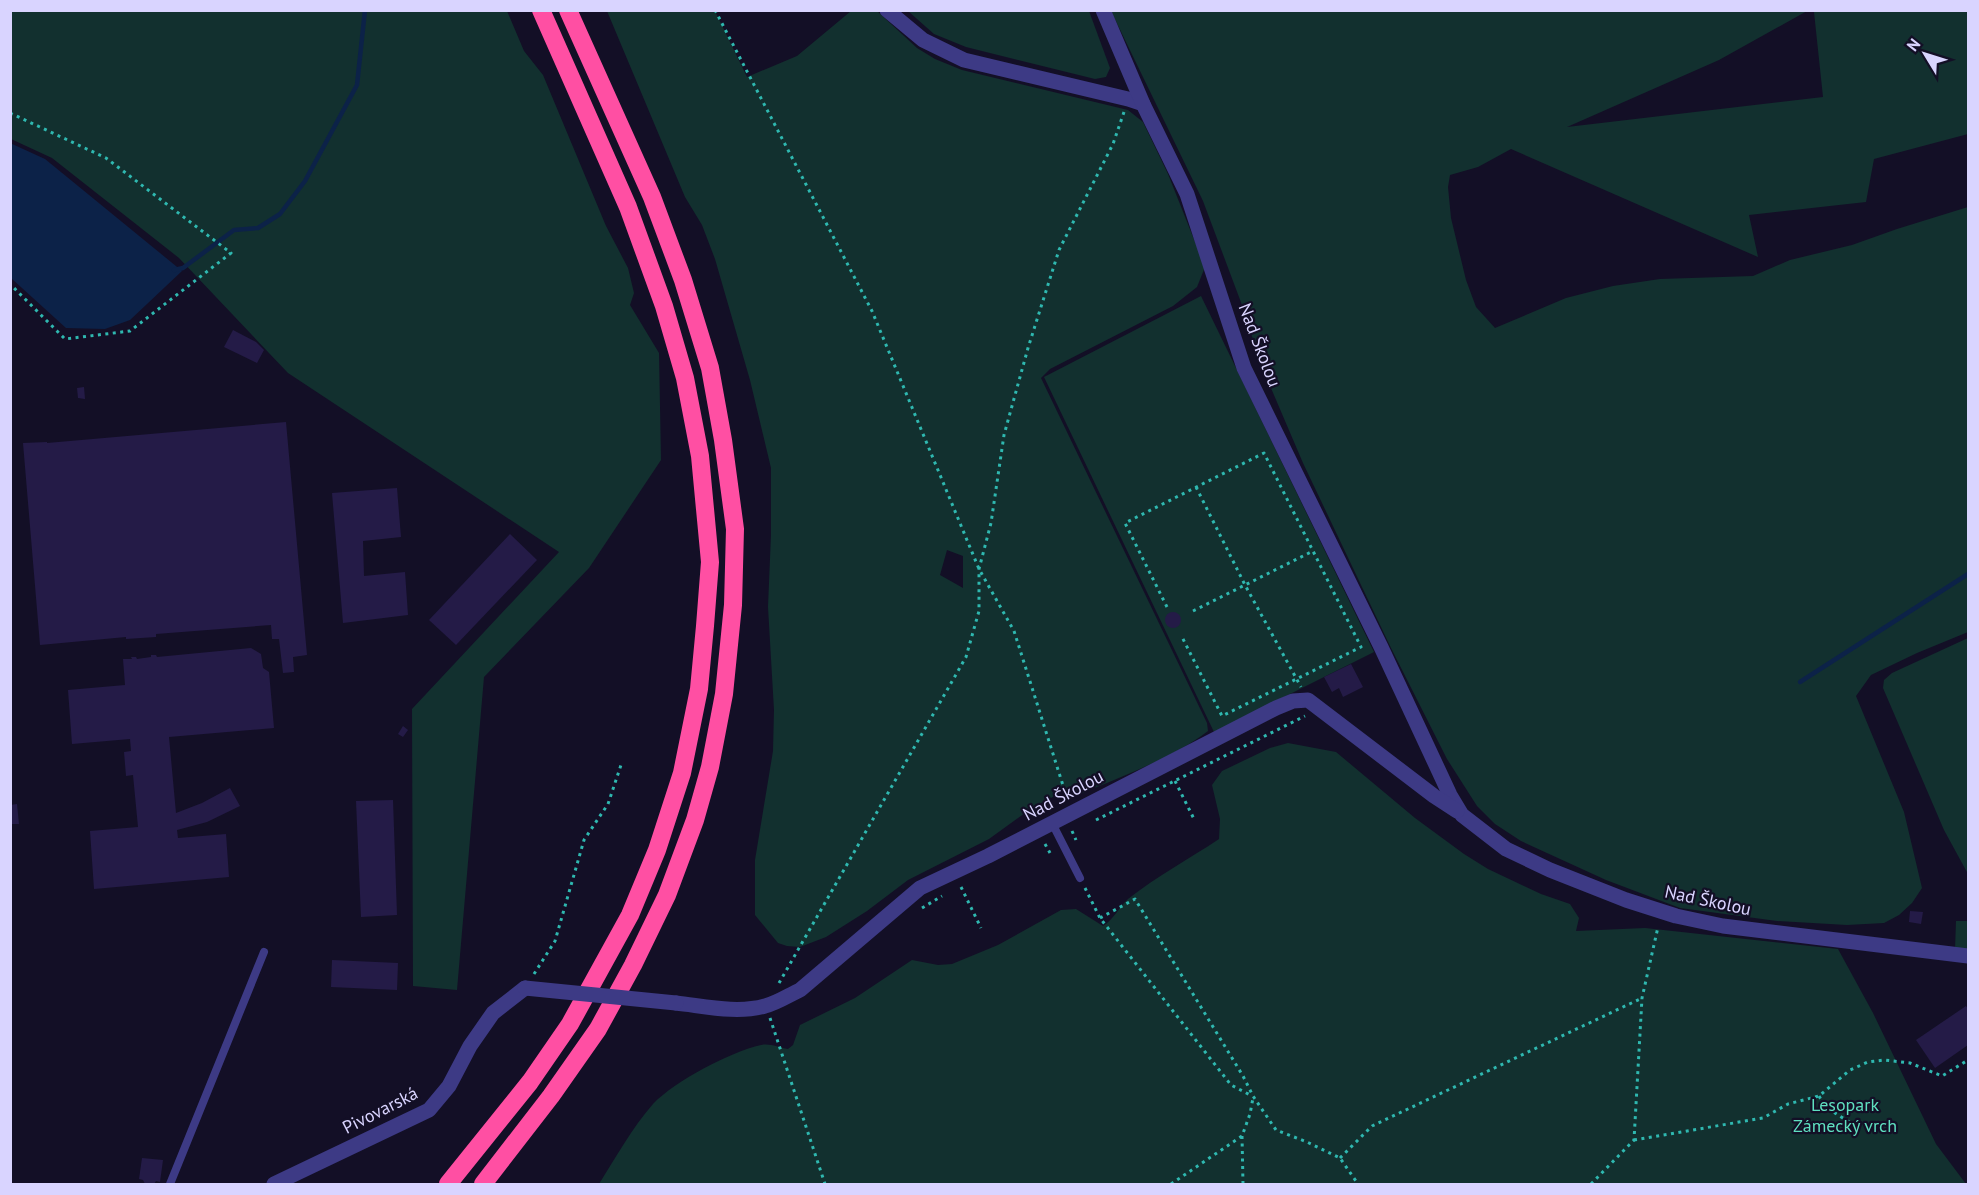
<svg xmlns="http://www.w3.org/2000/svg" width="1979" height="1195" font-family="'PT Sans',sans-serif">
	<rect width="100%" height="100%" fill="#130f26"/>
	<g fill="#12302f" fill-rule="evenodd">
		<polygon points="11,10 507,11 524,51 543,75 606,226 628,268 634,293 630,305 659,353 661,460 589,568 484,677 457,990 413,986 412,709 559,552 288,373 179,258 52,158 11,139"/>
		<polygon points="1823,10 1968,11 1968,134 1874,159 1866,202 1749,215 1758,257 1511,149 1478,167 1450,175 1448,187 1451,218 1466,280 1476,307 1495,328 1566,298 1613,286 1660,279 1753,276 1790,260 1852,245 1897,229 1968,207 1968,632 1917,653 1871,675 1856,696 1904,812 1922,888 1912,903 1899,915 1884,923 1847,925 1777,921 1680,908 1606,880 1521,841 1495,824 1477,806 1447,759 1391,648 1303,463 1259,360 1245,313 1203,201 1111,11 1807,11 1719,60 1567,127 1823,97 1814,12"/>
		<path d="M607,11h108l32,66 50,-21 54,-45h26l40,37 18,11 27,11 166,40 15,12 25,52 37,93 -8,20 -24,19 -123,63 -9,9 166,345 1,8c-41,31 -90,46 -137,67l-5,-8 -34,18 -43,31 -81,41 -41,31 -41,26 -26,10 -13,-1 -9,-3 -23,-28v-55l18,-109 1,-41 -6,-103 3,-72v-67l-21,-88 -35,-121 -13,-34 -17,-28zM947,550l16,6v32l-23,-13z"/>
		<polygon points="908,11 1089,11 1110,68 1106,77 1095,79 966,47 934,34"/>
		<polygon points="1201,296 1374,652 1214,732 1044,377"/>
		<polygon points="1968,638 1968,874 1944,830 1883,688 1884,680 1892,673"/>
		<path d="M1288,743l48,9 79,66 49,36 24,15 53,25 29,10 9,14 -3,13 69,-3 193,21 35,64 63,131 30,40h-1367c17,-27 33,-56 54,-80 22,-23 77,-52 108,-59 8,-2 18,2 27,4l5,-4 7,-20 55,-27 57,-38 26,5 14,-1 46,-19 63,-35 15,-1 27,17c11,-7 16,-19 25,-27 29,-23 61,-40 91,-60l1,-20 -8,-34 10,-14 48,-23z"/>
		<polygon points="1956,921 1968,921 1968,952 1955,950"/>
	</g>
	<polygon fill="#0c2248" points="10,143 45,159 182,271 130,320 105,329 66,328 11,278"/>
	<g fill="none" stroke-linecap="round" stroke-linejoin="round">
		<g stroke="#0c2248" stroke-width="4.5">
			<polyline points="174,270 183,268 234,230 258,228 280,214 305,181 357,85 365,10"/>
			<polyline points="1800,682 1968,574"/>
		</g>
	</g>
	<g fill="#241b47">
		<polygon points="233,330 256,342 264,350 257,363 224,347"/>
		<polygon points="84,387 85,399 78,398 77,388"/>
		<polygon points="286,422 307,655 293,657 294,672 283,673 279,639 272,639 271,625 156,634 156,637 126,639 126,637 40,645 23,443 47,442 47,443"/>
		<polygon points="397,488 401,537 363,541 364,576 405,572 408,615 343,623 332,493"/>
		<polygon points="510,534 537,560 456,645 429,620"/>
		<circle cx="1173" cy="620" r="8"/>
		<polygon points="251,648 261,654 263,668 269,672 274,728 169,737 176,813 202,803 230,788 240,806 207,822 177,830 178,838 226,834 229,877 94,889 90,831 138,827 133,775 126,776 124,752 131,751 130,739 72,744 68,690 125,685 123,659 132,659 131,657 136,657 137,659 151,657 151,655 156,655 157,657"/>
		<polygon points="1351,664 1363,687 1343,697 1339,688 1332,692 1324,677"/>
		<polygon points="403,726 408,730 403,737 398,734"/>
		<polygon points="393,800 397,915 361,917 356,801"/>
		<polygon points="17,804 19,824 10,824 10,805"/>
		<polygon points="1910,911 1923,912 1921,924 1909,922"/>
		<polygon points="332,960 398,963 397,990 331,987"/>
		<polygon points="1966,1006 1968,1009 1968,1045 1935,1068 1916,1040"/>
		<polygon points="142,1158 163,1160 160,1182 156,1181 154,1184 145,1184 143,1180 139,1179"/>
	</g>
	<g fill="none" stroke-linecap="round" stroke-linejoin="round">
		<g stroke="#2fb8b0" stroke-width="3" stroke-dasharray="3 4.5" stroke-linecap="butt">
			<polyline points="715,10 872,311 979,569 1014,631 1067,798"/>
			<polyline points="10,113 106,158 231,253 130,331 65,339 10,284"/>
			<polyline points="1196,487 1245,585 1301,687"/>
			<polyline points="1167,607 1125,523 1264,453 1361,647 1222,716 1181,635"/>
			<polyline points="1193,611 1313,551"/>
			<polyline points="1175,781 1195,821"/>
			<polyline points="1096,820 1305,716"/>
			<polyline points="1072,831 1076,840"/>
			<polyline points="1045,844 1050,853"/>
			<polyline points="961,887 981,928"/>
			<polyline points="1085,888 1100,918 1231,1085 1252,1096"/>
			<polyline points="922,908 942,896"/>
			<polyline points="1100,918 1135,899 1243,1076 1253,1096 1276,1130 1307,1142 1340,1158 1358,1184"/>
			<polyline points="534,974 555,941 584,840 608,804 622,762"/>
			<polyline points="779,983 966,657 979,611 979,569 991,523 1004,435 1028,348 1059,250 1113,144 1124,112"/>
			<polyline points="770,1018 825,1184"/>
			<path d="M1819,1096c8,15 26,23 41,32"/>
			<polyline points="1242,1136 1243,1184"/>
			<polyline points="1634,1140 1763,1118 1788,1104 1819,1096 1850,1070 1868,1062 1884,1060 1910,1063 1942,1076 1968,1060"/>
			<polyline points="1340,1158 1372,1126 1642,998"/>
			<polyline points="1171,1184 1242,1136 1250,1114 1253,1098"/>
			<polyline points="1591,1184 1634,1140 1642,998 1658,927"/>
		</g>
		<g stroke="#3d3a85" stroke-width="8">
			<polyline points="1052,823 1080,878"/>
			<polyline points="170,1184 264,952"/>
		</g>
		<g stroke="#3d3a85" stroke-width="15">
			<polyline points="887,10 923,40 964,60 1128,99 1143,104"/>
			<polyline points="1103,10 1143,104 1187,194 1244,368 1381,647 1450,795 1462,815 1506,849 1550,870 1626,900 1676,916 1723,926 1968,956"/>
			<path d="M676,1003c28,3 61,11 89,3 12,-3 24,-11 35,-16l120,-102 68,-32 288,-148 17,-7 15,-1 126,96 23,15"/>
			<polyline points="274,1184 429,1110 449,1086 470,1046 493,1013 525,988"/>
		</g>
		<g stroke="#ff4fa3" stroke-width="18">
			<polyline points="448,1184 530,1082 570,1024 630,915 657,850 682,773 699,689 705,626 710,562 700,456 685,378 664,306 628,207 541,10"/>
			<polyline points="483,1184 551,1096 598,1029 633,965 667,895 695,820 710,767 724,694 733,605 735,529 723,440 710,368 683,280 652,197 568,10"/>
		</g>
		<polyline stroke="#3d3a85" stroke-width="15" points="525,988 676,1003"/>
	</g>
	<g text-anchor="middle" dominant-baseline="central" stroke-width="4.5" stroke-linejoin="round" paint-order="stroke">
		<g font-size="18" fill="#d9d4ff" stroke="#130f26">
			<text transform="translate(1260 345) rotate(69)">Nad Školou</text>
			<text transform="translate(1063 795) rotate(-28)">Nad Školou</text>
			<text transform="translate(1708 900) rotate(12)">Nad Školou</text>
			<text transform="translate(380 1110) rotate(-27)">Pivovarská</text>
		</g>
		<g font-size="18" fill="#5fe0c0" stroke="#130f26">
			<text x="1845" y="1104">Lesopark<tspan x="1845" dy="21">Zámecký vrch</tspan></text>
		</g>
	</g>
	<rect width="1979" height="1195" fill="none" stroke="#d9d4ff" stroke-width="24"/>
	<g transform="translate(1925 54) rotate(308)" stroke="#130f26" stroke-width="4.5" paint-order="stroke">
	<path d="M0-4.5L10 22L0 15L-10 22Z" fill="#d9d4ff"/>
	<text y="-9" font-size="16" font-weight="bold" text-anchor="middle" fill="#d9d4ff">N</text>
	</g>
</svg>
